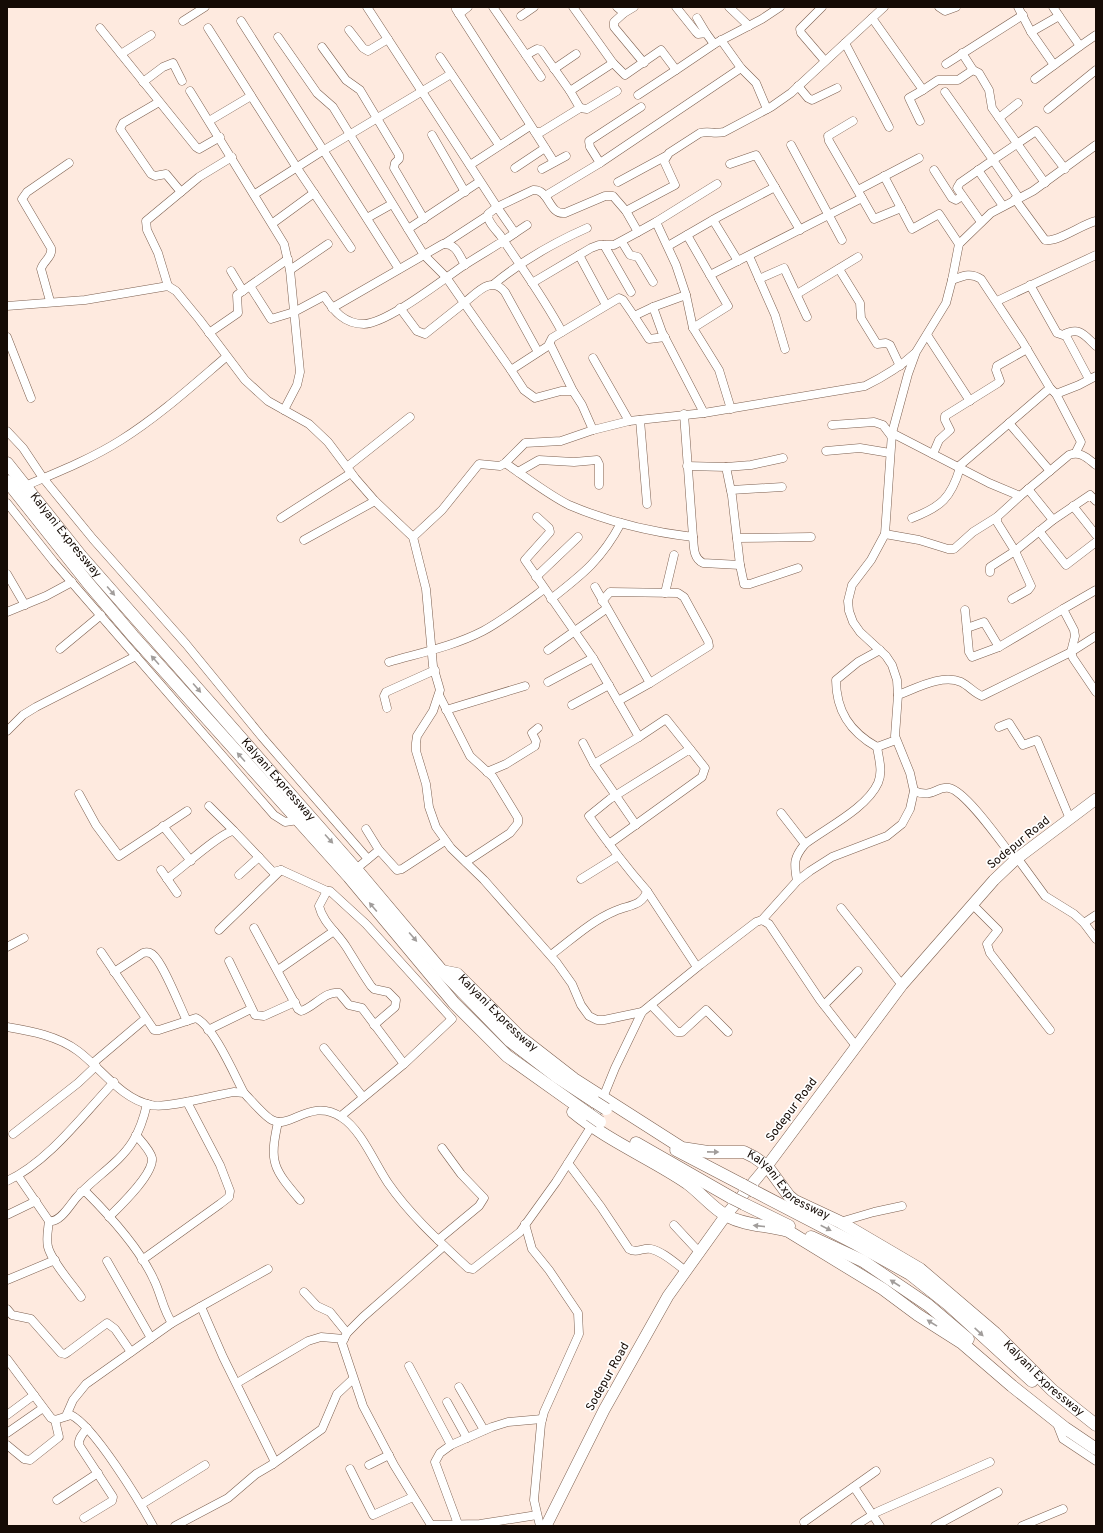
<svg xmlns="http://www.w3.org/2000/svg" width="1103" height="1533" font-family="Overpass,sans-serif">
	<rect width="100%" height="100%" fill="#feeadf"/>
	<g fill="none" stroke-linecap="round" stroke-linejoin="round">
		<defs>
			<g id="minor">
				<path d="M367,7l130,200 36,-17c17,-1 15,25 32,23l40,-17h8l13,15 12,21 18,-10 20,43 10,30 7,33 26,42 12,39"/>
				<polyline points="493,7 541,77"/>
				<polyline points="573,7 613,63 625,75 661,50 676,70 716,43 762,19 780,7"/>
				<polyline points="617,7 624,13 634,7"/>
				<polyline points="676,7 696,32 698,34 706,33 714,44"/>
				<polyline points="729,7 749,26"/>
				<polyline points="822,7 800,29 801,33 825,61"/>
				<polyline points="939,7 945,11 956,7"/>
				<polyline points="1018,7 1031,32 1059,16 1080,46 1096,35"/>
				<polyline points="1053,7 1059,16"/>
				<polyline points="456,9 535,132 541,132 580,108 587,109 617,91"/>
				<polyline points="624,13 614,22 614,27 644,63"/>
				<polyline points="459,14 468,7"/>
				<polyline points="521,16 534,7"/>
				<polyline points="697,18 706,33"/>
				<polyline points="872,18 923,90 938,80 958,80 973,70 979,73 989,90 992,108 1045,183"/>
				<polyline points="183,21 205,7"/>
				<polyline points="241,21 399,269"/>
				<polyline points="100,28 196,147 199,149 220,137"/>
				<polyline points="208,28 297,168 351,248"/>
				<polyline points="349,30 363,48 368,51 388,39"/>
				<polyline points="1031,32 1054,65"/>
				<polyline points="278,37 317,93 333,107 424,255 446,277 464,303 425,334 417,331 400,308"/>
				<polyline points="721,40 741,68 756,83 767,109"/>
				<polyline points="845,43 889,127"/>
				<polyline points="322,47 346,80 360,90 399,155 399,159 395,163 394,168 424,219"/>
				<polyline points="962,53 973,70"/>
				<polyline points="121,54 151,35"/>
				<polyline points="526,55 537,49 541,50 570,91"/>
				<polyline points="440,57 499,145"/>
				<polyline points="946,64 1023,15"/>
				<polyline points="554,69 576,54"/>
				<polyline points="1035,79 1080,46"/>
				<polyline points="143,82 163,67 173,63 182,81"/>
				<polyline points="798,86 808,98 812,100 837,88"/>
				<polyline points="190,91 284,244 290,270 300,372 297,385 284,410"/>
				<polyline points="945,92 993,160 960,183 957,188 981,222"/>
				<polyline points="638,95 676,70"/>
				<polyline points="159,102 123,123 120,129 151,174 155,176 166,174 181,192"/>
				<polyline points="580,108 570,91 613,63"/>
				<polyline points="1048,109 1096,70"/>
				<polyline points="999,118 1018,103"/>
				<polyline points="209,121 251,96"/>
				<polyline points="853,121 828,136 829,141 862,198"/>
				<polyline points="920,121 909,98 923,90"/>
				<polyline points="535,132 554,162"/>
				<polyline points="432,135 465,192"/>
				<polyline points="791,145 842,240"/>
				<polyline points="600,163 590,147 589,141 641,107"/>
				<polyline points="730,164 756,155 800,230"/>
				<polyline points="470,165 530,126"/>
				<polyline points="515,168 545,148"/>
				<polyline points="542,169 566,156"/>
				<polyline points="934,170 952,198 956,200 962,196"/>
				<polyline points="978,170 1003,206"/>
				<polyline points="884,176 912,229 939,214 959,244"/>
				<polyline points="618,182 666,156"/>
				<polyline points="858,190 919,158"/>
				<polyline points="255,194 324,150 451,74"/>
				<polyline points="545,196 600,163 741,68"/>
				<polyline points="1019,198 993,160 1036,131 1065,169"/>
				<path d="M1015,199l30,41c12,3 37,-16 51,-19"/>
				<path d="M626,211l49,-26 -11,-24 5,-8 31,-20c8,-2 15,1 24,-1l47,-25 20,-14 93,-86"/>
				<polyline points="367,218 392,204"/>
				<polyline points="713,220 738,261"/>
				<polyline points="656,222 717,184"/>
				<polyline points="273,223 314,193"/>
				<polyline points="408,229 479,182"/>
				<polyline points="515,233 527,225"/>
				<polyline points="687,235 710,275"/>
				<polyline points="622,242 630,255 638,257 653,282"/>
				<polyline points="444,244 487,216"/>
				<polyline points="604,245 631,292"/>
				<polyline points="668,246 718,217 775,187"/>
				<polyline points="579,255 606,305"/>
				<polyline points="749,256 775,315 785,349"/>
				<polyline points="839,269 860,303 861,318 877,344 886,343 890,345 900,366"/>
				<polyline points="290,270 328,244"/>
				<polyline points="231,271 243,291"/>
				<polyline points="759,279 784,268 807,317"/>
				<path d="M952,280c11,-4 18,-8 29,-1l41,62 28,47 6,6 23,-9 17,-9"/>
				<polyline points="532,283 591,248 599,245 614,245 638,232"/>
				<path d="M494,284c29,-24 59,-41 93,-56"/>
				<path d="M1030,285l27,48 6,2c17,-9 21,0 33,11"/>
				<polyline points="168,286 158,253 147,230 146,221 199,177 232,157"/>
				<path d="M250,286l21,33 23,-7 30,-16c10,15 20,28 40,28 24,-1 78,-44 99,-58 17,-11 35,-21 52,-33l-18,-26 -9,7c-1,7 7,15 12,21 21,32 44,63 62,97l-10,6 -4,8 -37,24 13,20 11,8 26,-7h12l9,14 11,25"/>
				<polyline points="797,294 858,257"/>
				<polyline points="686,295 653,307 662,332 704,413"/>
				<path d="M50,301l-9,-32c2,-8 12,-12 10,-21l-29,-49 5,-7 42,-29"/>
				<polyline points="997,301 1096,255"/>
				<polyline points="7,306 85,300 168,286 176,291 199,319 245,380 268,401 309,424 328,442 355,478 375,501 413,537 426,589 433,666 440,690 433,711 417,736 416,743 416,751 426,784 429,807 436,827 451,848 484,880 557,963 572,984 581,1005 589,1016 597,1020 604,1020 642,1012"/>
				<path d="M332,308l111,-64c13,-1 16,11 22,21"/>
				<polyline points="634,316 649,339 665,337"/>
				<polyline points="693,328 728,306 710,275 862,198 874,219 901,208"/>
				<polyline points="562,332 619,298 623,300 634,316 653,307"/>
				<polyline points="209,333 238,313 237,295 288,259"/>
				<polyline points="1065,334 1089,379"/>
				<polyline points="927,335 970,401"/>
				<polyline points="7,337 31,398"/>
				<polyline points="550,344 573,391"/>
				<polyline points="593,358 629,421"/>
				<path d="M511,370l-47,-67c13,-10 27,-28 41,-11l33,60"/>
				<polyline points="1056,394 1081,442 1076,452"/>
				<polyline points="640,420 647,504"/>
				<polyline points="1009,423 1050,471"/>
				<polyline points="832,425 874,422 883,425 892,437"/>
				<polyline points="7,431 23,448 43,478 93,539 186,644 262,737 368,859"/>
				<path d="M892,433l97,50 31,13 49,-41c12,-4 18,3 27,10"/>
				<polyline points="826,451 860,448 890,453"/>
				<polyline points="933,454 939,440 950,430 945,420 945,416 998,383 1000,381 996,370 997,366 1027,349"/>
				<path d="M505,463c21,14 42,31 64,42 40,17 82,27 124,32l-9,-123"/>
				<polyline points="687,466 726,467 732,496 740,565 744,584 750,584 798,568"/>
				<polyline points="347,467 410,417"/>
				<polyline points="726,467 751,465 783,458"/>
				<polyline points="958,467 1050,388"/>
				<polyline points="518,472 539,460 574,462 597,460 599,464 599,485"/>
				<path d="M25,486c33,-14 66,-27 96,-46 38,-24 71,-54 105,-83"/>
				<polyline points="1028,489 1053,520"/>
				<polyline points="731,490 782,487"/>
				<polyline points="1020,496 997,517 997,522 1015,551 1053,520 1090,495 1096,501"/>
				<polyline points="7,503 54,562 274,815 285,822 298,820"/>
				<polyline points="1073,506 1096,535"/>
				<polyline points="537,517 549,528 550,532 525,560 593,658 639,737 666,719 690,749"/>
				<polyline points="281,518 351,473"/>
				<path d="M912,518c29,-11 39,-20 48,-50"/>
				<polyline points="1039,531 1066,565 1096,542"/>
				<polyline points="885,534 919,540 948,549 954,549 973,532 997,517"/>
				<path d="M413,537l29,-27 37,-46 21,2 5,-3 20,-20 36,-2 32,-11 36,-9 75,-8 161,-27c18,-9 34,-18 49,-32"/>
				<path d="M693,537c1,10 0,21 10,26l37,2"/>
				<polyline points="737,538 811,537"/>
				<polyline points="304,540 375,501"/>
				<polyline points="990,572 990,567 1015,551 1031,586 1028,590 1012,599"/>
				<polyline points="7,574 25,605"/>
				<polyline points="536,577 578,537"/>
				<polyline points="595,587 650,683 618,701"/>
				<polyline points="665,593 674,555"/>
				<path d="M551,599c32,-25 51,-40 70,-76"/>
				<polyline points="602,601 610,592 678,593 684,597 708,641 709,646 650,683"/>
				<polyline points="1063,609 1096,590"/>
				<polyline points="965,610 969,652 972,657 999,647 1063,609 1074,630 1075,636 1071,652 1073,658 1096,692"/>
				<polyline points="7,612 46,596 72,582"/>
				<polyline points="967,628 984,622 999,647"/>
				<polyline points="60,649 101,615"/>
				<polyline points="548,650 606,609"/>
				<path d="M389,662c31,-9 65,-16 94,-31 22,-12 41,-27 61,-42"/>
				<polyline points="548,682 593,658"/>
				<polyline points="439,695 470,756 493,777 518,818 518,823 510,833 466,862"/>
				<path d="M898,695c19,-7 44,-21 63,-13 8,4 13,11 21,14l89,-44 25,-16"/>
				<polyline points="572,705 609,685"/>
				<polyline points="387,708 384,696 386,692 435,670"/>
				<polyline points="446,710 525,686"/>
				<polyline points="999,727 1009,723 1023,745 1037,740 1070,819"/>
				<polyline points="7,731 23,715 36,707 136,656"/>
				<polyline points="583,743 594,764 636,825"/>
				<polyline points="877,747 896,740"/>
				<polyline points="594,764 639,737"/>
				<polyline points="487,772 506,764 535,746 536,741 532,733 538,728"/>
				<path d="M914,791c19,8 22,-5 35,-3 17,3 54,57 66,72"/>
				<polyline points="79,794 96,825 119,856 187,811"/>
				<polyline points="209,806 234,831"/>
				<path d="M781,813l24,31c21,-16 62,-36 73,-61 5,-11 1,-24 -1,-36 -27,-15 -41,-36 -41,-67l22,-18 22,-12"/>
				<polyline points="163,826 191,861"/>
				<polyline points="366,829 379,850 397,870 402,869 445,841"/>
				<polyline points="1018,859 1045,896 1074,914 1084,923 1096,939"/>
				<polyline points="356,869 379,850"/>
				<polyline points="161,870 177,893"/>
				<polyline points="239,875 259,857"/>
				<path d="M167,879c13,-9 55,-48 67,-48l39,41 8,-2 46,21h3l36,33 86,95 -48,45 -63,52"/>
				<polyline points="581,879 618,856"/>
				<path d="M797,881c-3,-17 -4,-23 8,-37"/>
				<path d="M327,891l-8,15c4,17 19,27 28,42 8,13 15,25 24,38l3,3 14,3 8,8 -1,7 -21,18"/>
				<polyline points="647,891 697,967"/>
				<polyline points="973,905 998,930 987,944 990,953 1050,1030"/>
				<polyline points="841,908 902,985"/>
				<polyline points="762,920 797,881 810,871 832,857 887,836 902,824 910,809 914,791 910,773 895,736 898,695 897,680 892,665 886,656 860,632 853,622 849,611 848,601 852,585 871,560 885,534 892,433 908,374 916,352 946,303 952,280 959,244 991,213 1033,191 1096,145"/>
				<polyline points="1084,923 1096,915"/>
				<path d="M254,928l44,81 3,2c12,-3 25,-21 38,-18l10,12 13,3 42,56"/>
				<polyline points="219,930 281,870"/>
				<polyline points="7,947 24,938"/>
				<path d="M101,952l53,78h5l37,-12c18,9 38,56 48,75"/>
				<path d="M551,955c20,-15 40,-34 64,-44 12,-6 27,-4 32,-20 -21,-24 -40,-49 -58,-75l21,-17 80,-50 15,19 -3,9 -93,67"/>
				<polyline points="229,961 255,1015 264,1016 295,1002"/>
				<polyline points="278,970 334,931"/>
				<path d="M114,972l29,-19c3,-1 6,-1 9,1 11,8 28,53 35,67"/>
				<polyline points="651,1005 677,1032 682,1032 706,1010 728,1032"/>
				<polyline points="824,1005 858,971"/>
				<path d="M7,1027c24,4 51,9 71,24 23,17 43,48 73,54 16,4 64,-10 83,-13l10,1c6,6 21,24 28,27 18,10 39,-23 69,-3 20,12 34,47 47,66 22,32 52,59 80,85l5,1 47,-37 36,-50 35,-55 24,-59 27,-56 58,-47 56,-43 6,-2 7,4 51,76 36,46"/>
				<polyline points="208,1030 251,1009"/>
				<polyline points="324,1048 363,1097"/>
				<polyline points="93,1063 145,1019"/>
				<path d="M278,1122c-9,41 -5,46 22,78"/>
				<polyline points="13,1134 78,1083 96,1066"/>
				<path d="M568,1163l33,44 28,42c8,5 14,-2 22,0 13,3 25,15 35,22"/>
				<path d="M18,1176l31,45c11,2 21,-16 27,-23 17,-20 43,-34 57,-57 7,-11 11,-24 14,-37"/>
				<path d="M7,1181c41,-19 76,-66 107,-99"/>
				<path d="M81,1192h5c24,24 54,57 68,88 7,14 9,30 18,43l28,-16 2,2 21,48 51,103 -1,4 -17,10 -28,24 -53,28"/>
				<polyline points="7,1215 36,1201"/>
				<path d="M109,1217c11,-11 45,-43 43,-59 -2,-8 -11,-17 -16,-23"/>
				<path d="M49,1221c-1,9 -3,17 -1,26 4,15 24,37 33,50"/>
				<polyline points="840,1222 874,1212 902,1206"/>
				<polyline points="525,1224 532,1249 549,1270 578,1313 579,1334 544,1412 541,1424 534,1500 540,1526"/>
				<polyline points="674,1225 700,1253"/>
				<polyline points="438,1240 479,1206 484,1198 461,1174 442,1148"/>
				<polyline points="444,1246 363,1317 347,1333 342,1343 363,1406 394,1465 431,1525 480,1524 537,1515"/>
				<polyline points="142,1260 220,1204 229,1197 230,1191 220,1165 187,1102"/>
				<polyline points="107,1261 151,1338"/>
				<polyline points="7,1280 55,1260"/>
				<polyline points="304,1292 317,1306 330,1312 347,1333"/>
				<polyline points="200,1307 268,1269"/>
				<polyline points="7,1309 12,1315 31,1319 61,1353 65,1354 68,1352 107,1323 115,1329 131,1352"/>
				<path d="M7,1359l44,59 4,2 16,-5c23,11 69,87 82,111"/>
				<polyline points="409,1366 451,1445"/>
				<polyline points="237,1383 308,1341 321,1337 344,1339"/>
				<polyline points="459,1387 484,1430"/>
				<polyline points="447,1402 467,1438"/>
				<polyline points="7,1415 34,1395"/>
				<polyline points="66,1416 73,1400 86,1384 172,1323"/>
				<polyline points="1056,1421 1063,1439 1096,1461"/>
				<polyline points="7,1433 43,1408"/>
				<polyline points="7,1445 24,1459 30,1460 59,1437 55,1420"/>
				<polyline points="273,1464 322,1429 337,1394 353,1379"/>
				<polyline points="369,1465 389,1455"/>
				<polyline points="350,1469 373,1515 413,1497"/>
				<polyline points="854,1487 880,1526"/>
				<polyline points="57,1500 98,1473"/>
				<polyline points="142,1504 205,1465"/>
				<path d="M84,1518l28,-17 1,-4 -34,-52c-1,-7 4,-11 8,-17"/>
				<polyline points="804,1522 876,1471"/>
				<polyline points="458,1524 435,1462 440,1453 451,1445 492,1427 508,1422 542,1419"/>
				<polyline points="855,1526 877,1512 990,1462"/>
				<polyline points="935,1526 998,1492"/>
				<polyline points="1022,1526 1063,1509"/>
			</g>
			<polyline id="major" points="546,1526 604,1410 668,1296 726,1215 767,1166 902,985 994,880 1015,860 1096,799"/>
			<g id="highway">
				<path id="s1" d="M7,463l74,93 275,313 86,102 68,70 47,36 38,25"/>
				<polyline points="7,481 88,583 133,636 349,877 454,1003 507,1056 590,1115"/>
				<path id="s2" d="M442,971l15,3 63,63 54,42 108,69 26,4h36l10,5 13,9 22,30 6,5 45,21 80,47 75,64 57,57 44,35"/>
				<path d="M573,1112c35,29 77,46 114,71 14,10 25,25 40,33 19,10 41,9 61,15l95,58 35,26 44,28 50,43 53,42 31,21"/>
				<polyline points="636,1143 732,1198"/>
				<polyline points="676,1150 743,1185"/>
				<polyline points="754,1191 856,1244 910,1274 949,1305 1032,1381"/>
				<polyline points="744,1204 789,1226"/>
				<polyline points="811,1237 863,1261 928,1305 968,1339"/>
			</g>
		</defs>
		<use href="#minor" stroke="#7d6050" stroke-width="9"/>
		<use href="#major" stroke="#7d6050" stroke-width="12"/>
		<use href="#highway" stroke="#7d6050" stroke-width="13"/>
		<use href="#minor" stroke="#fff" stroke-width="8"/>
		<use href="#major" stroke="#fff" stroke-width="11"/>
		<use href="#highway" stroke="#fff" stroke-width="12"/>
		<defs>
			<g id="highway-bridge">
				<polyline points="595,1102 606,1109"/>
				<polyline points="590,1115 600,1122"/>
				<polyline points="743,1185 754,1191"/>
				<polyline points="732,1198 744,1204"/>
			</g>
		</defs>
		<use href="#highway-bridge" stroke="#7d6050" stroke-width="13" stroke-linecap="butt"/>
		<use href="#highway-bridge" stroke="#fff" stroke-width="12"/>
	</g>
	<defs><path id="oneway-solid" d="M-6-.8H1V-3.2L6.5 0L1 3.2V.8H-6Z"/></defs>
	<g fill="#a19d9b">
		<use href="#oneway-solid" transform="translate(111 591) rotate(49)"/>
		<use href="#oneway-solid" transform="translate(155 660) rotate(-132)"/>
		<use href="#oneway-solid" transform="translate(197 688) rotate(49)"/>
		<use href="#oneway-solid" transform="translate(241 757) rotate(-132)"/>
		<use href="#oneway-solid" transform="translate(329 839) rotate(48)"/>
		<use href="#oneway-solid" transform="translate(373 907) rotate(-130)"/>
		<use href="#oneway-solid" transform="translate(413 937) rotate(49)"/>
		<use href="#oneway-solid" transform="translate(713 1152) rotate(1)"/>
		<use href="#oneway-solid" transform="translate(759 1226) rotate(-174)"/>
		<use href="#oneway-solid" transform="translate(826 1228) rotate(27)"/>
		<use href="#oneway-solid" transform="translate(895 1283) rotate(-147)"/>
		<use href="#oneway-solid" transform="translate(932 1323) rotate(-148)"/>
		<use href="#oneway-solid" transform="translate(979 1332) rotate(43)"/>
	</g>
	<g text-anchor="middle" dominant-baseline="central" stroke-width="3.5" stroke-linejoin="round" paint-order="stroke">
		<g font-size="12" fill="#150b05" stroke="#fff">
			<text stroke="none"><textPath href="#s1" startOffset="93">Kalyani Expressway</textPath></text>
			<text stroke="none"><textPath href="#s1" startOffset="417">Kalyani Expressway</textPath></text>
			<text transform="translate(1019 843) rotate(-39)">Sodepur Road</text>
			<text stroke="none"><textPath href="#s2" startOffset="72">Kalyani Expressway</textPath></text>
			<text transform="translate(792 1110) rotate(-53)">Sodepur Road</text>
			<text stroke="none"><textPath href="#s2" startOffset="420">Kalyani Expressway</textPath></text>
			<text transform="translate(608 1377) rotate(-61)">Sodepur Road</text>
			<text stroke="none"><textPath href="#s2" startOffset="743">Kalyani Expressway</textPath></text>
		</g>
	</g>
	<rect width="1103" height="1533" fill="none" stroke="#150b05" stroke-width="16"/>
</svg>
